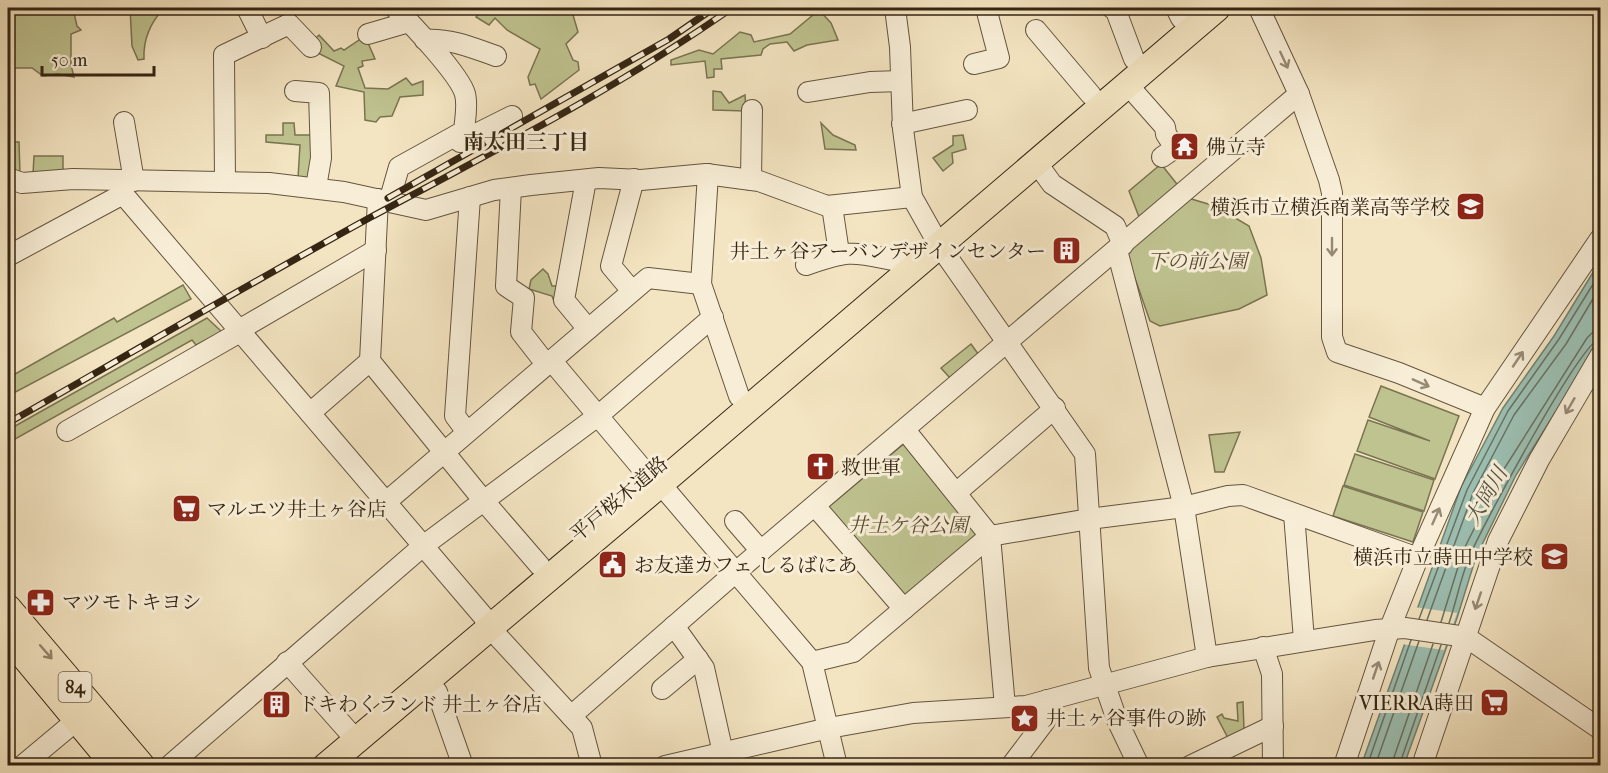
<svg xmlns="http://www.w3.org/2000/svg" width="1608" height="773" font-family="'IM FELL French Canon','Noto Serif JP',serif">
	<rect width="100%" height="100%" fill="#f4e5c2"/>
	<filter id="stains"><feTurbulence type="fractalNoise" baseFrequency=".00333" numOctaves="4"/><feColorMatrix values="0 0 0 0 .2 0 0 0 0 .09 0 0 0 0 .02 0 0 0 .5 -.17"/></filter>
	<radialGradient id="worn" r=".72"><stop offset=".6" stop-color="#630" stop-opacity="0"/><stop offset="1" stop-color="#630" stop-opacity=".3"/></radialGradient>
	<g fill="#bfc390" stroke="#7a7452" stroke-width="1.5">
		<polygon points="8,8 73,8 77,26 81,30 71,34 71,65 74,77 58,74 43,76 32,68 8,68"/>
		<path d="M130,8h34c-14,15 -21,31 -20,51l-6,1 -6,-14z"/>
		<polygon points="483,8 571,8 578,32 566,44 573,60 578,62 579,70 541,99 535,84 530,85 528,77 540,49 507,30 495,18 489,25 476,17"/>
		<polygon points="819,10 831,23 838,40 807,45 794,51 787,42 770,44 763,49 761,55 721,59 722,69 714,69 714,77 707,78 705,61 671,65 671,60 699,50 713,54 740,32 751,35 754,42 790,34"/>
		<polygon points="319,35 334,51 341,48 344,50 365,36 375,59 362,61 363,66 358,68 365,88 388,89 406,78 412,85 423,81 423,95 400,97 392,116 380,117 376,122 365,120 364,92 336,86 344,66 314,51 313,41"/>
		<polygon points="713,91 721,92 729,103 745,95 746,111 713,110"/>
		<polygon points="283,123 294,123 295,135 313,135 310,179 298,178 300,145 266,142 266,135 283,135"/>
		<polygon points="821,123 833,135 855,145 856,150 825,149"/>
		<polygon points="963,135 966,149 952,153 953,163 943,171 933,158 953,145 953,136"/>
		<polygon points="14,142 19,142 20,174 8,170 8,156 14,157"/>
		<polygon points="34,156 63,156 63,171 33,174"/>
		<polygon points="1161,164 1188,198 1215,206 1249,226 1261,258 1267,295 1239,309 1160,326 1150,321 1125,250 1146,235 1129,191"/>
		<polygon points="543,269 548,274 552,286 561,286 555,304 552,296 529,289 531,280"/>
		<polygon points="183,285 191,299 8,396 8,378 114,318 117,322"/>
		<polygon points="207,318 222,332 196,345 192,340 8,443 8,430"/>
		<polygon points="971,344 979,355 950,378 941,368"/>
		<polygon points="1381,386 1459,416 1435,479 1357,451 1368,420 1430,441 1369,417"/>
		<polygon points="1240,432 1224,472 1215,472 1209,435"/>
		<polygon points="906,442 981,533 903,600 826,509"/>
		<polygon points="1355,454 1434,480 1424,511 1344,485"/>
		<polygon points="1343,486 1423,512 1413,542 1333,516"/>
		<polygon points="1243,702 1244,730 1229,740 1217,717 1222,714 1224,718 1238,721 1237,703"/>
	</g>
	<polygon fill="#9cbfb2" stroke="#728172" stroke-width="1.5" points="1600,261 1600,341 1516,475 1476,557 1457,618 1404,765 1361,766 1461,487 1503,408 1554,336"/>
	<polygon fill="#f4e5c2" points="1414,607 1457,613 1444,650 1401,644"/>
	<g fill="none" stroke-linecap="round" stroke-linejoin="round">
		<g stroke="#687262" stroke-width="1.5">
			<polyline points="1419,619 1467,490 1508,411 1559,339 1600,273"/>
			<polyline points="1427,620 1473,493 1514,415 1566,344 1600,287"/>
			<polyline points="1441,622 1463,551 1504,469 1587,338 1593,332 1600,331"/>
			<path d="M1449,623c8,-23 12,-48 22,-70 12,-28 110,-212 129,-214"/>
			<polyline points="1367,766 1411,640"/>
			<polyline points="1375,766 1419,641"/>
			<polyline points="1391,766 1433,644"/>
			<polyline points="1399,766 1441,645"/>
		</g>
		<defs>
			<g id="minor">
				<polyline points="247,8 262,38"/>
				<polyline points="895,8 900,47 903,129 912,197 939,245 1085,454 1099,668 1117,720 1139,766"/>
				<polyline points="1112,8 1116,11 1134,59"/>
				<polyline points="1176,8 1181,18"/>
				<polyline points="1259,8 1299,94 1329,180 1332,193 1332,337 1337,352 1399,373 1485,408"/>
				<polyline points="1036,30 1091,95"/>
				<polyline points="368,34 409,22"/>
				<path d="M425,40c25,-2 48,8 71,16"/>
				<polyline points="974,64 999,58 986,8"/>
				<polyline points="1127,84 1165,127 1166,134 1175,148 1162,157"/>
				<polyline points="295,91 319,93 321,158 316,187"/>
				<polyline points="808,92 870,82 901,81"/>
				<polyline points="124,122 134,181"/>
				<polyline points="902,124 967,110"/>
				<polyline points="457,135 460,142 512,116"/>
				<polyline points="1036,162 1052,184 1115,226 1123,245"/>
				<polyline points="708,174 701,284 739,396"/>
				<polyline points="8,178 22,183 73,179 269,183 344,192 426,210 494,190 531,185 599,178 641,180 706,174 759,181 827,206 912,197"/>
				<polyline points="586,180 564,300 588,329"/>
				<polyline points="751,180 752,110"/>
				<polyline points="225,182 224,55 289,24 311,47"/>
				<polyline points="511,188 506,286 524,298 521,332 546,364"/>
				<polyline points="378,199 370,361 483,500 540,566"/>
				<path d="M389,202l10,-35 65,-36c1,-12 4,-26 1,-37 -5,-19 -55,-72 -70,-86"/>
				<polyline points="832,206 839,253"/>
				<polyline points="1117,250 1184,507 1207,657"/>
				<polyline points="8,256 123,194 483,616 490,628 582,728 592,766"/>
				<path d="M806,265c46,-16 46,-13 92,-4"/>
				<polyline points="632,291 611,266 634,179"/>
				<polyline points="239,330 376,250"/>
				<polyline points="551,360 640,466 669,494 812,662 837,766"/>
				<polyline points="310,413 370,361"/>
				<polyline points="905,430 990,536 1005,707"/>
				<polyline points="67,431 240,332"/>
				<polyline points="467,432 455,416 470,197"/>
				<polyline points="956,493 1055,408"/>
				<polyline points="386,502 648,278 701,284"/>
				<polyline points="815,506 904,609"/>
				<polyline points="1294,514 1304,640"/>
				<polyline points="735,521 761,551"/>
				<polyline points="674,626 704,668 723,753"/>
				<polyline points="1263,647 1272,674 1273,766"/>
				<polyline points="287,662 349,732"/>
				<polyline points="812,662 853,652 990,536 1089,519 1184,507 1228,496 1243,495 1418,558"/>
				<polyline points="428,681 437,692 463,766"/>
				<polyline points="662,689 698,659"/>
				<polyline points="571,716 736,572 1299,94"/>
				<polyline points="22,766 77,720"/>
				<polyline points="169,766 423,546 599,415 713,317"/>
				<polyline points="665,766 829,728 913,713 1026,706 1207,657 1375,630 1405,628 1466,637 1600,729"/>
				<polyline points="1011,766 1045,721 1047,700"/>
				<polyline points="1190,766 1273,726"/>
				<polyline points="1344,766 1390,628 1418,558 1485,408 1600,239"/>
				<polyline points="1422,766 1498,541 1539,460 1600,356"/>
			</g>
			<g id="major">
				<polyline points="8,608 142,766"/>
				<polyline points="8,637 115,766"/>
				<polyline points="326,766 646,496 1217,8"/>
			</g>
		</defs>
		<use href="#minor" stroke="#64553f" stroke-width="22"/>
		<use href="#major" stroke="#342513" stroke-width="28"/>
		<use href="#minor" stroke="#f8eed7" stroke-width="20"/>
		<use href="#major" stroke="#f4e5c2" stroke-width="26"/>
		<defs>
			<g id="rail">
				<polyline points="388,198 669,39 714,8"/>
				<path d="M8,423c121,-69 241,-139 363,-206 123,-66 247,-129 361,-209"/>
			</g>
		</defs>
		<use href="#rail" stroke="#342513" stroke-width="7"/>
		<use href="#rail" stroke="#f8eed7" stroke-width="4.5" stroke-dasharray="14" stroke-linecap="butt"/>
	</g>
	<defs><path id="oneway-shaft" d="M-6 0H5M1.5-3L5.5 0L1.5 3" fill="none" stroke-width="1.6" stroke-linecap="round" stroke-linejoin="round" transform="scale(1.5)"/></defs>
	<g stroke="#968a75">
		<use href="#oneway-shaft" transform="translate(1284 60) rotate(65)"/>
		<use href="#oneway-shaft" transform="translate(1332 247) rotate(90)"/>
		<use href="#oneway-shaft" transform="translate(1518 359) rotate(-56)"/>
		<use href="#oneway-shaft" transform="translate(1421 383) rotate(24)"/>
		<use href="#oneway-shaft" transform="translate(1570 406) rotate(120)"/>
		<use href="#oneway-shaft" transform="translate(1436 516) rotate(-66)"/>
		<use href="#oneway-shaft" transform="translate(1478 601) rotate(109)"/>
		<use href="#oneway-shaft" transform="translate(1376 670) rotate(-71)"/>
	</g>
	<use stroke="#94856a" href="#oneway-shaft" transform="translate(46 652) rotate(49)"/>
	<defs>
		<symbol id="temple-square" viewBox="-11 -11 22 22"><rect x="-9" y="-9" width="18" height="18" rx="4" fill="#8f2418" stroke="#f8eed7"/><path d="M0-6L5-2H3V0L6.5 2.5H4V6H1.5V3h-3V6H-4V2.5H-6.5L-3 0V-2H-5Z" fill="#fff"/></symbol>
		<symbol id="school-square" viewBox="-11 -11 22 22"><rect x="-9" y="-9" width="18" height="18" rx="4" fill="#8f2418" stroke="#f8eed7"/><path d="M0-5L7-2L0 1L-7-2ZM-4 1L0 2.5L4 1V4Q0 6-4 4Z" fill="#fff"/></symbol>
		<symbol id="building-square" viewBox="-11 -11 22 22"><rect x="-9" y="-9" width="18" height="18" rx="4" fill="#8f2418" stroke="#f8eed7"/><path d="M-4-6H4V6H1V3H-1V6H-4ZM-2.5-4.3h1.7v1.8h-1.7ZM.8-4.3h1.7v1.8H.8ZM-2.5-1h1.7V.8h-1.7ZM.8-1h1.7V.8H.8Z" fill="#fff"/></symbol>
		<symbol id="church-square" viewBox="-11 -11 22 22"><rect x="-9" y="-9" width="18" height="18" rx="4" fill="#8f2418" stroke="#f8eed7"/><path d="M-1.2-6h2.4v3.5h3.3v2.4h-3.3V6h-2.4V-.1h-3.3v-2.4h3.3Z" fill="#fff"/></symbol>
		<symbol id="supermarket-square" viewBox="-11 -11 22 22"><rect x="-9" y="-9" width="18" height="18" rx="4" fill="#8f2418" stroke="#f8eed7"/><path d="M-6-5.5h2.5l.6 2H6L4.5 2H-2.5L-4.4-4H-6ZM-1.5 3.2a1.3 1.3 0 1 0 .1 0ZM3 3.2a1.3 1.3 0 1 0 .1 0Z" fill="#fff"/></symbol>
		<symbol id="civic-square" viewBox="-11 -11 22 22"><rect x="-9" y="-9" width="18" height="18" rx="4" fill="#8f2418" stroke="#f8eed7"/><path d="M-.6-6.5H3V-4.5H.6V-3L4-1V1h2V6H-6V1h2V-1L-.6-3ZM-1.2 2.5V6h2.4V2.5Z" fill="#fff"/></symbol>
		<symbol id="pharmacy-square" viewBox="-11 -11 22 22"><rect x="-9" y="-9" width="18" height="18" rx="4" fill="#8f2418" stroke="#f8eed7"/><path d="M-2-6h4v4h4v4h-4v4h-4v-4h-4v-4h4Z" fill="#fff"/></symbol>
		<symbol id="sight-square" viewBox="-11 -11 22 22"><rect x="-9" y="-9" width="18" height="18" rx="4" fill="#8f2418" stroke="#f8eed7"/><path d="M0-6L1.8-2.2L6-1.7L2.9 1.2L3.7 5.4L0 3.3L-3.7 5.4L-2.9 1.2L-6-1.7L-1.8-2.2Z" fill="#fff"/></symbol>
	</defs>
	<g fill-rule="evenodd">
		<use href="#temple-square" x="1168" y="130" width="33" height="33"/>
		<use href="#school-square" x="1454" y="190" width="33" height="33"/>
		<use href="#building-square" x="1050" y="234" width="33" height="33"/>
		<use href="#church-square" x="804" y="450" width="33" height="33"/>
		<use href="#supermarket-square" x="170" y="492" width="33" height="33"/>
		<use href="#school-square" x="1538" y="540" width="33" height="33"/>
		<use href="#civic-square" x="596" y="548" width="33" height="33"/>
		<use href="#pharmacy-square" x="24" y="586" width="33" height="33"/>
		<use href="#supermarket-square" x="1478" y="686" width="33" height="33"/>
		<use href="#building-square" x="260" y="688" width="33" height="33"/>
		<use href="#sight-square" x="1008" y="702" width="33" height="33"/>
	</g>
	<g text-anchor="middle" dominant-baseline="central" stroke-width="6" stroke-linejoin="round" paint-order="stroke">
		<rect fill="#f8eed7" stroke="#6f614e" stroke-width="1.5" x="58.5" y="672" width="33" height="30" rx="4.5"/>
		<g font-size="18" font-weight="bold" fill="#342513">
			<text x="75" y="687">84</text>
		</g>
		<g font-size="20" fill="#342513" stroke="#f8eed7" text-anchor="start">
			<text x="1206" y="147">佛立寺</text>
			<text x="1450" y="207" text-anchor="end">横浜市立横浜商業高等学校</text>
			<text x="1046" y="251" text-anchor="end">井土ヶ谷アーバンデザインセンター</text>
			<text x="841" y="467">救世軍</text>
			<text x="207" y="509">マルエツ井土ヶ谷店</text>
			<text x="1533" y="557" text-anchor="end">横浜市立蒔田中学校</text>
			<text x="634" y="565">お友達カフェ しるばにあ</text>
			<text x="62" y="602">マツモトキヨシ</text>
			<text x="1474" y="703" text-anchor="end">VIERRA蒔田</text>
			<text x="298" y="704">ドキわくランド 井土ヶ谷店</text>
			<text x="1046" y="718">井土ヶ谷事件の跡</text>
		</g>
		<g font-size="20" font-style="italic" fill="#574c32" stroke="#f8eed7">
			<text x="1197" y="261">下の前公園</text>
			<text x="908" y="525">井土ケ谷公園</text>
		</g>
		<g font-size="20" fill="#342513" stroke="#f8eed7">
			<text transform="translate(619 499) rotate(-40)">平戸桜木道路</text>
		</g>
		<g font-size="21" font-weight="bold" fill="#342513" stroke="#f8eed7">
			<text x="526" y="142">南太田三丁目</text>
		</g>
		<g font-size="21" font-style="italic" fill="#535343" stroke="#f8eed7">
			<text transform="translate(1486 496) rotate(-60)">大岡川</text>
		</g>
	</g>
	<rect width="1608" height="773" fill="none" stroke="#f4e5c2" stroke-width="30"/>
	<rect x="9" y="9" width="1590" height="755" fill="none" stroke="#342513" stroke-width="3"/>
	<rect x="15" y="15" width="1578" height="743" fill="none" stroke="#342513" stroke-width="1.5"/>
	<path d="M42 66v9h112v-9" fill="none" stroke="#342513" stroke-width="3"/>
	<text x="51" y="66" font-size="18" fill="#342513" stroke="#f8eed7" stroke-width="4.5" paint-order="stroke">50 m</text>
	<rect width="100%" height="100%" filter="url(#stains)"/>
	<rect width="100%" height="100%" fill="url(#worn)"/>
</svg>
